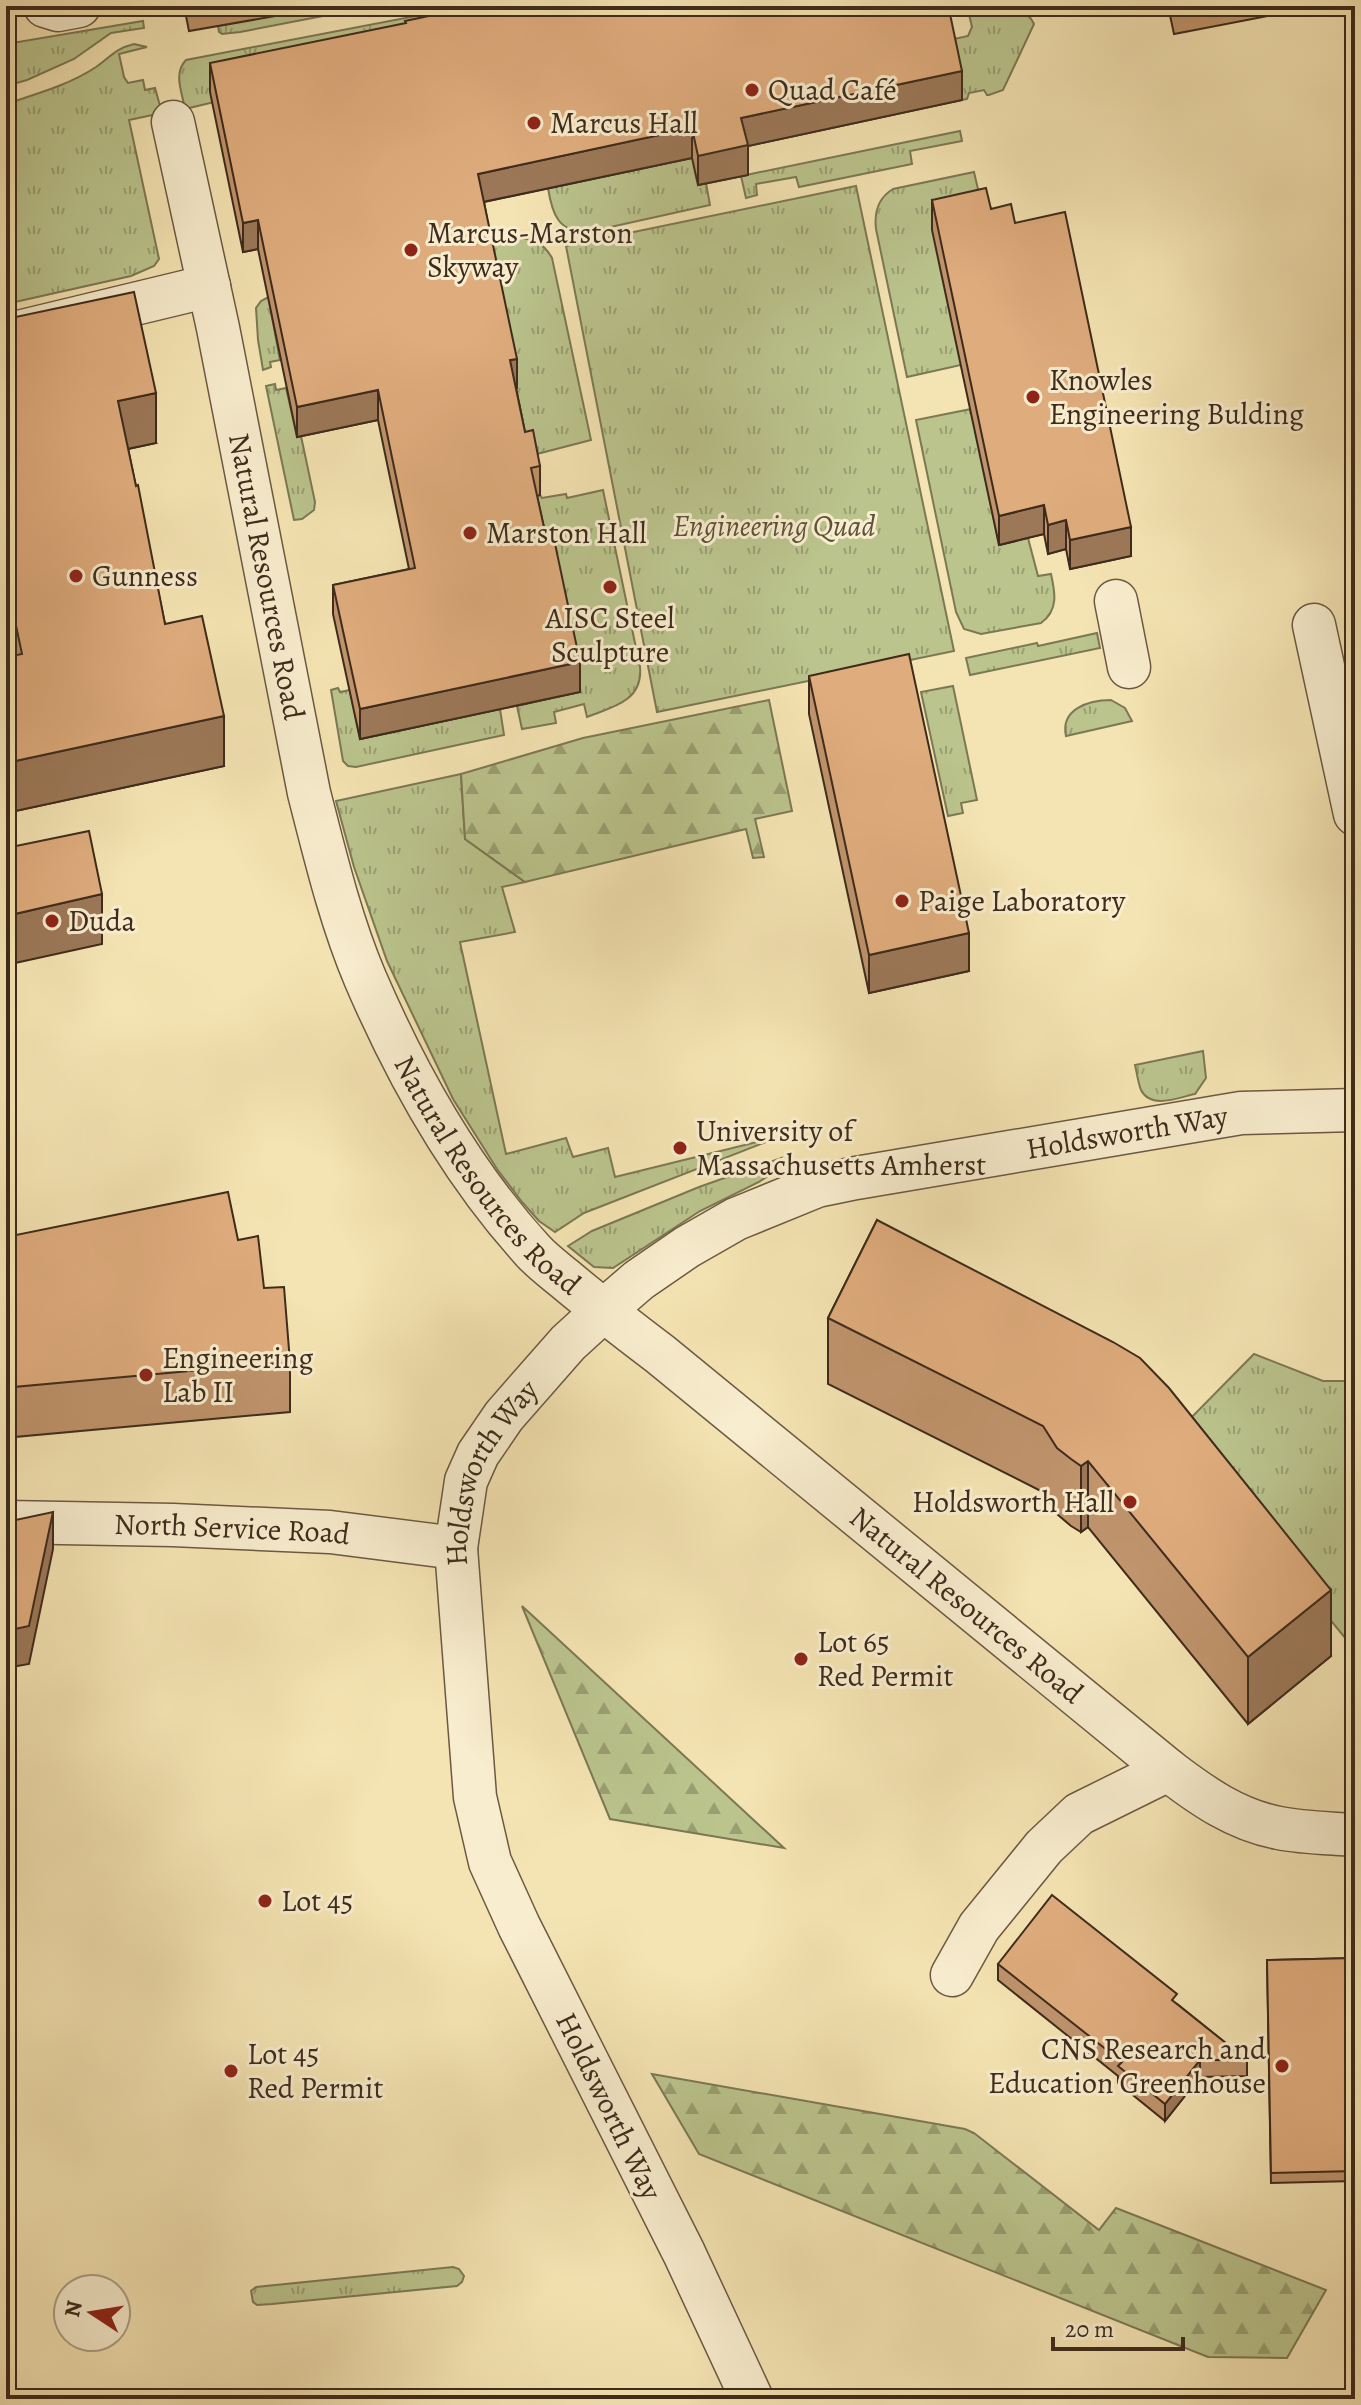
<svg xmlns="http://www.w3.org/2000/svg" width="1361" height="2405" font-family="Alegreya,serif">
	<defs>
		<pattern id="grass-tufts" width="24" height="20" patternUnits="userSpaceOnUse" patternTransform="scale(2)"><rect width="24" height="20" fill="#bbc48d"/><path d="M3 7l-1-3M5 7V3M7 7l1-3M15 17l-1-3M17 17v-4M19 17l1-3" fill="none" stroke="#999f72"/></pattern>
		<pattern id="forest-firs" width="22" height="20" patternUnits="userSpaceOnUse" patternTransform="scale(2)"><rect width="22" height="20" fill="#bbc48d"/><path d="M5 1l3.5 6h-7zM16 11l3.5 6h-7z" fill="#999f72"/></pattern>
	</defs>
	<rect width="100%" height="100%" fill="#f5e4b3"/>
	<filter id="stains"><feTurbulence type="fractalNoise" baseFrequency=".0025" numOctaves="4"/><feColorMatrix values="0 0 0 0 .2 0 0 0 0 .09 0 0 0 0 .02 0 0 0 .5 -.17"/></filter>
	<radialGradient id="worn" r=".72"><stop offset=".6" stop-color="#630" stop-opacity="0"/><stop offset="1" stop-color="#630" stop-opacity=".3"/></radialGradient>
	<g fill="url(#grass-tufts)" stroke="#7c7854" stroke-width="2">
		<polygon points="286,6 375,6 240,32 222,34 219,32 218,26 287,13"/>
		<path d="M468,6h148l-431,103c-3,-17 -12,-36 1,-49z"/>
		<path d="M967,6c23,0 56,-6 67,18l-31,66 -14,5h-2l-3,-5 -15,3 -2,6 -5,1 -12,-56 -5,-3 23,-5 4,-9z"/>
		<polygon points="143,21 144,28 111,33 74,59 27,80 6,86 6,44"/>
		<path d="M134,44l13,3 -28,7 5,23 4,6 15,-3 2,10 10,-2 7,25 -33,7 30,139 -5,7 -23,10 -125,28v-200c30,-10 63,-19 90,-37 15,-10 18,-18 38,-23z"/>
		<polygon points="960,131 962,141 910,151 912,164 799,187 796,177 756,184 757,195 746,198 741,176"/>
		<path d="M692,158l14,25 4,22 -122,27c-30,1 -36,-19 -40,-44z"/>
		<path d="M974,172l8,34 -21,159 -54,12 -31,-148c-2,-17 2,-31 17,-40z"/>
		<polygon points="856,186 954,651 657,712 566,246"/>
		<path d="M515,238c17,0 28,4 37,20l39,182 -58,15 -71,-206z"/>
		<polygon points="276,293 330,299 271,312 280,360 270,362 271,367 263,370 258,340 256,308 261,301"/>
		<polygon points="275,384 276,390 286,388 297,436 301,436 315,502 314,510 302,519 294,520 266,386"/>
		<path d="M971,409l28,136 29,-7 10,38 13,-2c4,18 8,36 -10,49l-60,11 -17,-5 -8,-17 -40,-192z"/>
		<path d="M603,490l37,177c3,34 -27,40 -53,50l-3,-13 -30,8 2,11 -34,6 -5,-23 63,-15 -49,-194 9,-2 2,3 24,-4 1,4z"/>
		<polygon points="1097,633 1100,648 970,675 966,658 1037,643 1038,646"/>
		<polygon points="953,686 977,800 961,803 963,813 948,816 921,692"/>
		<polygon points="338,688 340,692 350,690 360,739 500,709 504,735 356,767 348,766 343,761 331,690"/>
		<path d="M1111,700l14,8 7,13 -66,15c-6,-27 23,-36 45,-36z"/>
		<polygon points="461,774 465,839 525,882 502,887 515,932 460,942 506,1154 566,1138 573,1157 608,1148 615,1177 765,1140 766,1142 584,1213 555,1232 539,1221 522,1202 497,1169 453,1099 387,961 354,867 336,801"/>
		<path d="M1203,1051l3,27 -11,16c-15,3 -44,16 -54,-4 -3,-7 -4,-17 -6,-25z"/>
		<polygon points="781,1158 772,1173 759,1182 700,1211 613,1268 594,1267 568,1246 592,1231 699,1187"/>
		<polygon points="1254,1354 1323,1381 1355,1381 1355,1591 1346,1639 1176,1433"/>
		<polygon points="453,2267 459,2269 464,2276 462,2282 457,2286 272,2304 257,2305 253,2302 251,2291 256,2287"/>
	</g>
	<g fill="url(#forest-firs)" stroke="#7c7854" stroke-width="2">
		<polygon points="769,700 792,811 755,819 764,857 753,858 746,829 525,882 465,839 461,774 583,738"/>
		<polygon points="522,1606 784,1848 610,1819"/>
		<polygon points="652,2074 965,2129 974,2133 1099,2230 1116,2208 1326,2290 1287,2358 1208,2357 699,2154"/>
	</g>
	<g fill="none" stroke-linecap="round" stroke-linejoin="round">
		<defs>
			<g id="minor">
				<polyline points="45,6 58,10 79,6"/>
				<path id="s1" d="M173,122l45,206 91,465c16,62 31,126 56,185 42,98 96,194 168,273 9,10 21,19 32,28 31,26 62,50 95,75l508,416c34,26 68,50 111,58 24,5 51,5 76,7"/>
				<polyline points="6,335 209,286"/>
				<polyline points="1116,601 1129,667"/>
				<polyline points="1314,625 1355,814"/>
				<path id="s2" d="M6,1522l167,3 157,7 126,16"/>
				<polyline points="952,1975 979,1927 1044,1847 1079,1814 1168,1770"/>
				<path id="s3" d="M752,2399l-68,-146 -165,-327 -29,-64 -15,-65 -19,-249 10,-67 12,-27 26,-38 64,-73 35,-32 36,-31 48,-33 49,-28 81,-33 39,-8 385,-65 114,-3"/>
			</g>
		</defs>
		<use href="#minor" stroke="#6c5942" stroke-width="45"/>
		<use href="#minor" stroke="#f8edce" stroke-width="42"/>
	</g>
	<g fill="#c0946c" stroke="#3e2b1c" stroke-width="2">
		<polygon points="184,6 287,6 287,14 189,31"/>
		<polygon points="1168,6 1268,6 1268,16 1174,34"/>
		<polygon points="210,63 962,100 748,146 748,175 698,185 692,158 484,202 517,388 516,388 525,432 540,466 540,495 537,496 580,692 360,739 333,614 333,585 409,569 378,420 297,437 258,249 243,252 210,92"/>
		<polygon points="932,200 991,209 1015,223 1131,556 1070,569 1066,549 1048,554 1044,534 999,545 932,230"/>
		<polygon points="6,319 156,443 128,449 165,624 224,766 6,813 6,657 12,656 6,628"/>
		<polygon points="809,676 969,971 869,993 809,714"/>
		<polygon points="877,1220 1331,1656 1248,1724 1088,1527 1081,1532 1071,1526 1057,1514 1043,1492 828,1384 828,1318"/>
		<polygon points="6,1237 238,1240 264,1288 290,1362 290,1412 15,1437 15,1456 6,1456"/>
		<polygon points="1355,1958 1355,2181 1271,2183 1267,1960"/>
		<polygon points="998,1964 1177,2004 1247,2060 1247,2076 1200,2077 1165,2121 1118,2083 1118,2076 998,1980"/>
	</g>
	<g fill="#9c7858" stroke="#3e2b1c" stroke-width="2">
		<polygon points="962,71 962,100 748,146 748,175 698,185 698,156 741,118"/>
		<polygon points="692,128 692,158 478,203 478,174"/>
		<polygon points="258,220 258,249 243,252 243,223"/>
		<polygon points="517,359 517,388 510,390 510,360"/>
		<polygon points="378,390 378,420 297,437 297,407"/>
		<polygon points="156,393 156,443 118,451 118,401"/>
		<polygon points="1044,505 1044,534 999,545 999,516"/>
		<polygon points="1066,520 1066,549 1048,554 1048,525"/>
		<polygon points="1131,527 1131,556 1070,569 1070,540"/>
		<polygon points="580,662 580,692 360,739 360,709"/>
		<polygon points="224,716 224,766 6,813 6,763"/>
		<polygon points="102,894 102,944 6,965 6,916"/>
		<polygon points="969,933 969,971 869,993 869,955"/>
		<polygon points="1088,1461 1088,1527 1081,1532 1081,1466"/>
		<polygon points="53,1512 53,1549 29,1664 6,1668 6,1631"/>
		<polygon points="1331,1590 1331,1656 1248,1724 1248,1657"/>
		<polygon points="1200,2060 1200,2077 1165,2121 1165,2104"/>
	</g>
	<g fill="#dfac7d" stroke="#3e2b1c" stroke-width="2">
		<polygon points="476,6 944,6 946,15 950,14 962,71 741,118 748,145 698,156 692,128 478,174 517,359 510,360 525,432 533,430 540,466 531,468 547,541 554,539 580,662 360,709 333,585 415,568 378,390 297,407 258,220 243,223 210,63 406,23 405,21"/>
		<polygon points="986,188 991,209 1011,204 1015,223 1065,212 1131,527 1070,540 1066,520 1048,525 1044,505 999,516 932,200"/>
		<polygon points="134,292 156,393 118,401 136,486 138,485 165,624 202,616 224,716 6,763 6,657 22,654 6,578 6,319"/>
		<polygon points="909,654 969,933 869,955 809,676"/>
		<polygon points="89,831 102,894 6,916 6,848"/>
		<polygon points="228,1192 238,1240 258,1236 264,1288 284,1287 290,1362 14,1387 15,1406 6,1407 6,1237"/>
		<polygon points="877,1220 1113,1342 1140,1358 1169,1388 1331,1590 1248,1657 1088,1461 1081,1466 1071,1459 1057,1448 1043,1426 828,1318"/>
		<polygon points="53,1512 29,1626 6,1631 6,1522"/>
		<polygon points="1052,1895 1177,1994 1172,2000 1247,2060 1200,2060 1165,2104 1118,2066 1122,2062 998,1964"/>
		<polygon points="1355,1958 1355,2171 1271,2173 1267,1960"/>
		<polygon points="19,2392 19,2399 6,2399 6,2393"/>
	</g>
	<g fill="#8f2418" stroke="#f8edce" stroke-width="3">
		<circle cx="752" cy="90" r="8"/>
		<circle cx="534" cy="123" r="8"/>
		<circle cx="411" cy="250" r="8"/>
		<circle cx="1033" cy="397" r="8"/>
		<circle cx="470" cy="533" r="8"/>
		<circle cx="76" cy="576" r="8"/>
		<circle cx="610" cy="587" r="8"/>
		<circle cx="902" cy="901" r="8"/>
		<circle cx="52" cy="921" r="8"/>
		<circle cx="680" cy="1148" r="8"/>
		<circle cx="146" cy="1375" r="8"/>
		<circle cx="1130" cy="1502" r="8"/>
		<circle cx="801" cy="1659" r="8"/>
		<circle cx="265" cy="1901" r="8"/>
		<circle cx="1282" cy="2066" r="8"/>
		<circle cx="231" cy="2071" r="8"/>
	</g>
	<g text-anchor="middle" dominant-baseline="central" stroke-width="6" stroke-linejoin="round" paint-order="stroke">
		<g font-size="30" fill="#3e2b1c" stroke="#f8edce" text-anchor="start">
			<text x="768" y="90">Quad Café</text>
			<text x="550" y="123">Marcus Hall</text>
			<text x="427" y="233">Marcus-Marston<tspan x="427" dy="34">Skyway</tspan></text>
			<text x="1049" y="380">Knowles<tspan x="1049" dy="34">Engineering Bulding</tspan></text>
			<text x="486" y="533">Marston Hall</text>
			<text x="92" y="576">Gunness</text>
			<text x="610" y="618" text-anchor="middle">AISC Steel<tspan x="610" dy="34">Sculpture</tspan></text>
			<text x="918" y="901">Paige Laboratory</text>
			<text x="68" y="921">Duda</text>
			<text x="696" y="1131">University of<tspan x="696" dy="34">Massachusetts Amherst</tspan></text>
			<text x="162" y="1358">Engineering<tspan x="162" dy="34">Lab II</tspan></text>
			<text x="1114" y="1502" text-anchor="end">Holdsworth Hall</text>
			<text x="817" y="1642">Lot 65<tspan x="817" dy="34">Red Permit</tspan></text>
			<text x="281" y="1901">Lot 45</text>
			<text x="1266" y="2049" text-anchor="end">CNS Research and<tspan x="1266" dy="34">Education Greenhouse</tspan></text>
			<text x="247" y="2054">Lot 45<tspan x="247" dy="34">Red Permit</tspan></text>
		</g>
		<g font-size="30" font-style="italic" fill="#5d5138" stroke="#f8edce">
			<text x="774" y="526">Engineering Quad</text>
		</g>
		<g font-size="30" fill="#3e2b1c" stroke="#f8edce">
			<text stroke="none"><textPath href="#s1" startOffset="464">Natural Resources Road</textPath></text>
			<text stroke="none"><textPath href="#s3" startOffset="1766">Holdsworth Way</textPath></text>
			<text stroke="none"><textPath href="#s1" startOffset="1112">Natural Resources Road</textPath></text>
			<text stroke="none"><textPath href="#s3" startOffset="998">Holdsworth Way</textPath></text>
			<text stroke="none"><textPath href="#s2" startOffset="226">North Service Road</textPath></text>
			<text stroke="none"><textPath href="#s1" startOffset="1760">Natural Resources Road</textPath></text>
			<text transform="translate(609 2106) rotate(64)">Holdsworth Way</text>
		</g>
	</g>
	<rect width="1361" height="2405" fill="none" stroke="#f5e4b3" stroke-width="32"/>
	<rect x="8" y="8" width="1345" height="2389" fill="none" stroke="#3e2b1c" stroke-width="4"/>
	<rect x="16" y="16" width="1329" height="2373" fill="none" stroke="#3e2b1c" stroke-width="2"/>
	<g transform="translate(92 2313) rotate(282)"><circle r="38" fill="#f8edce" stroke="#ae9f87" stroke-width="2"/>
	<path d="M0-6L14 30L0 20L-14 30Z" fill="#8f2418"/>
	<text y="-12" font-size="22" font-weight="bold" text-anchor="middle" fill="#3e2b1c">N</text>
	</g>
	<path d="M1053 2337v12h130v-12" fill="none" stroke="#3e2b1c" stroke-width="4"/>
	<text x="1065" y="2337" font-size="24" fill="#3e2b1c" stroke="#f8edce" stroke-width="6" paint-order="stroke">20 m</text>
	<rect width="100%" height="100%" filter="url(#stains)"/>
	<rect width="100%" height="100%" fill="url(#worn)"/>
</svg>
